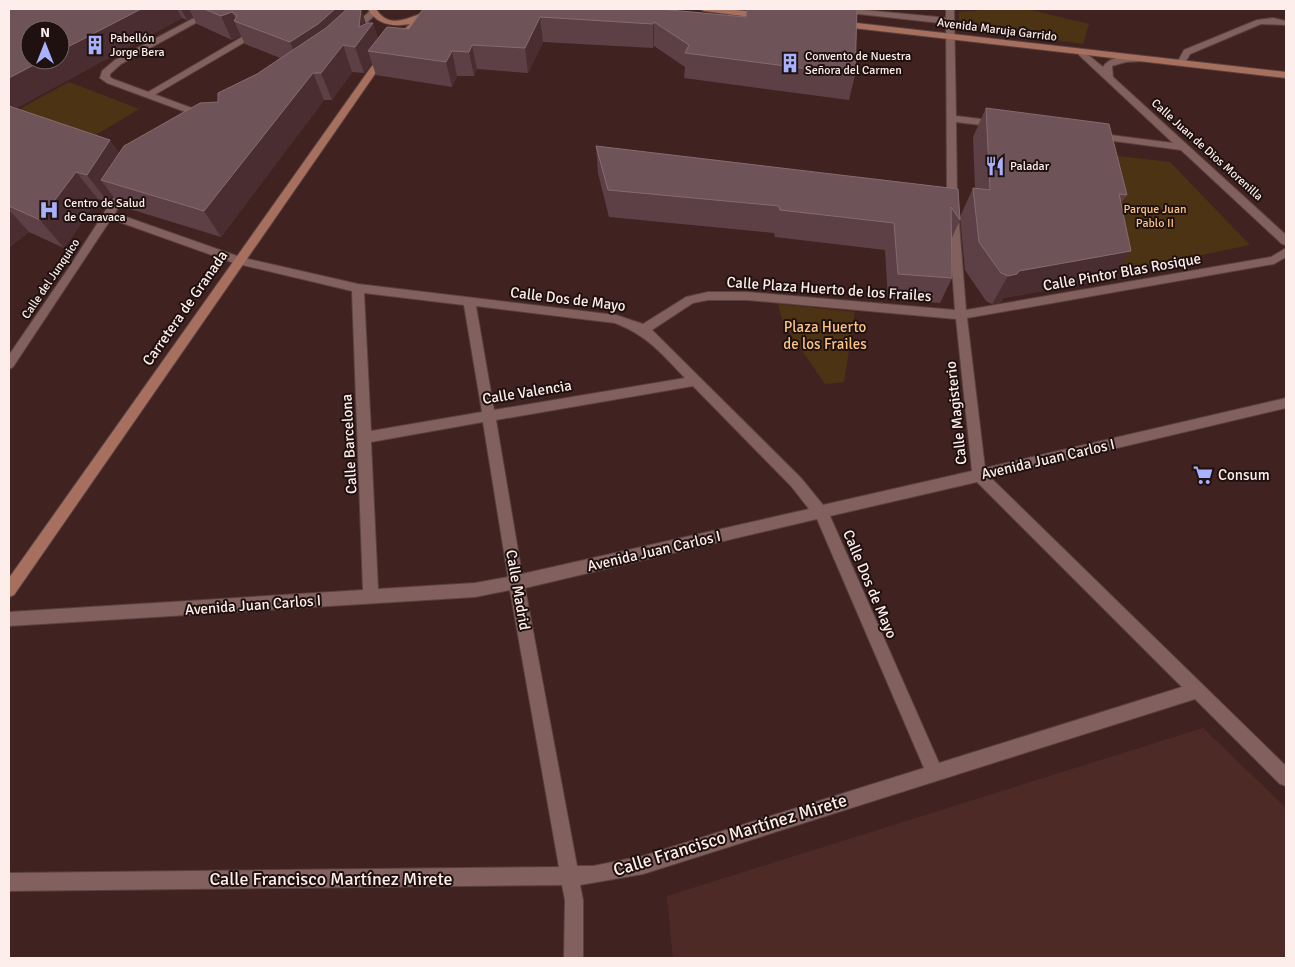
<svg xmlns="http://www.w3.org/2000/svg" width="1295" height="967" font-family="Signika,sans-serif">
	<rect width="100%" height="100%" fill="#402320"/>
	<polygon fill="#4e2a27" points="1203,728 1286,808 1286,958 673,958 667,896"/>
	<g fill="#4c3314">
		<polygon points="996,9 1027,9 1089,24 1083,44 958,26 959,12"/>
		<polygon points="69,82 139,109 79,145 9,115"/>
		<polygon points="1092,153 1170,162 1250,245 1114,273"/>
		<polygon points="778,304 855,312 844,382 825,384 783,323"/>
	</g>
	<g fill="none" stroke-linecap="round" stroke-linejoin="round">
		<defs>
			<g id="pedestrian">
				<polygon points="827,9 853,9 949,18 953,21 949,24 831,11"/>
				<polygon points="242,37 246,40 245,42 151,97 143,95"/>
			</g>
			<g id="minor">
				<polygon points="211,9 221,9 121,64 110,74 110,77 113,79 208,114 208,118 202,118 107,83 100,78 102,71 115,60"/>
				<path d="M946,9h8l2,107 41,5 5,3 -5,3 -41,-5 1,76 9,112 305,-53 15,-9v9l-12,7 -307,54 18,150 301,-70v10l-295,70 295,288v20l-6,-2 -85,-85 -552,175 -63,11 3,15v58h-19l1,-58 -3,-15 -553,6v-18l550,-6 -49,-277 -35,7 -466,29v-14l354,-22 -11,-299 -118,-28 -123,-44 -98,148 -4,2v-14l59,-86 54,-84 4,-1 5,3 -16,26 125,44 118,27 258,31 27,9 43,-27 22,-5h39l208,18 -8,-112zM364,293l100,12 18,107 -111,19zM708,300h39l209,19 16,152 -149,34 -22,-27 -149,-148 41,-27zM476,306l139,17c33,13 46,30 70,55l-191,32zM693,386l98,100 18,23 -287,65 -26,-154zM483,422l25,155 -33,6 -97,6 -7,-147zM977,482l205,205 -243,76 -109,-247zM817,519l107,249 -281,88 -50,10h-16l-52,-278z"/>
				<polygon points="370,11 377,13 355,34 349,34 349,30"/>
				<polygon points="1273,18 1286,21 1286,25 1261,24 1190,54 1184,65 1177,63 1184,50 1257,20"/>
				<path d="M1082,50l21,17c7,-12 29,-12 42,-10v4l-19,1 -14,4 1,11 173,158v10l-4,-1 -101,-94 -89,-12 -2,-2 5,-3 78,10 -94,-88v-4z"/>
			</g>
			<g id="secondary">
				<path d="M368,9h8c17,27 44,-1 64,0l-16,11 -30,29 -19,25 -361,521 -5,2v-19l360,-508 19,-25 22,-21c-17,3 -33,1 -42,-15z"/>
				<polygon points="700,9 724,9 766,13 770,16 766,19 704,11"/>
				<polygon points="839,21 1286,72 1286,78 836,26 835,24"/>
			</g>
		</defs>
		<use href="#pedestrian" stroke="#594140" stroke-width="2"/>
		<use href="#minor" stroke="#594140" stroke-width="2"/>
		<use href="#secondary" stroke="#594140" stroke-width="2"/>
		<use href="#pedestrian" fill="#82605d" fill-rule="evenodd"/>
		<use href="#minor" fill="#82605d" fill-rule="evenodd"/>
		<use href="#secondary" fill="#a7705e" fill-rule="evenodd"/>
	</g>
	<g fill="#5d4046" fill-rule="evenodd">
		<path d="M9,9h352l5,15 7,-1 5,16 31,-10 14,-20h244v1l188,65 -6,25 -165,-22 1,-11 -31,-21 -1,2 -110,-6 -15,31 -51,-4 -3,7h-17l-5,11 -76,-12 -4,-12 -8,10 -12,-1 -20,28h-8l-103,137 -101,-31 -8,-11 -4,7 -10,-3 -34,49 -35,-16 -20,15zM193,17l4,7 35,16 9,-4 4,8 35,14 -62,44 -99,51 -103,-45 166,-90 5,2z"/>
		<polygon points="986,108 1127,195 1121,203 1111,279 1003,298 1001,302 992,304 986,301 965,270 960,217 973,188 975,188 973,137"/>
		<polygon points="596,146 958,189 960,220 951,240 952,278 940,303 888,299 885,250 775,237 774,233 609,217 598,173"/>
	</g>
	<g fill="#4a2d30">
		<polygon points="141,9 177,9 182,18 9,112 9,78 43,60 60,60 60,51"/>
		<polygon points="181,9 189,9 193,17 187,20"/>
		<polygon points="335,9 349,9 300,66 290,42"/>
		<polygon points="361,9 368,30 373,23 382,50 368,51 372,63 364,73 355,47"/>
		<polygon points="232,12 237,22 234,21 241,36 232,40 221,16"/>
		<polygon points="540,17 543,42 528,73 525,48"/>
		<polygon points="654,22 654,46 653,48 653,24"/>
		<polygon points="343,45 352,72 332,100 321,73"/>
		<polygon points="472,45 477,69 474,76 469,52"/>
		<polygon points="452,51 457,76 452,87 446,62"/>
		<polygon points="313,73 324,100 221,237 204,211"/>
		<polygon points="110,140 130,168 101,180 112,195 108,202 87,175"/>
		<polygon points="76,172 98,199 64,248 40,220"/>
		<polygon points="9,210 29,232 9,247"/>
		<polygon points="1131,251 1111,279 1003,298 1001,302 992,304 1008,276 1019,271"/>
	</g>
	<g fill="#6e5358" stroke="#856b6f">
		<polygon points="9,9 141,9 60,51 60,30 30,30 30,60 43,60 9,78"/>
		<polygon points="204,9 335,9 318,24 290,42 234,21 237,16 232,12 221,16"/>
		<polygon points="347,9 361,9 359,27 368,23 373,23 355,47 343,45 321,73 313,73 204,211 101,180 124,146 200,103 218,102 218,93 257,74 326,28"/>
		<polygon points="423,9 659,9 746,17 747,9 857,9 855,75 685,53 689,45 654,22 653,24 540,17 525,48 472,45 469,52 452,51 446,62 368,51 387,27 409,29"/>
		<polygon points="9,106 110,140 87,175 76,172 40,220 9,206"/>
		<polygon points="986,108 1109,124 1127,195 1119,194 1131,251 1019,271 1017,274 1008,276 1001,273 979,242 973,188 990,190"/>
		<polygon points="596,146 958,189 960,220 951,207 952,278 898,274 894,223 780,210 779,206 608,190"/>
	</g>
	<defs>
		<symbol id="building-bare" viewBox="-9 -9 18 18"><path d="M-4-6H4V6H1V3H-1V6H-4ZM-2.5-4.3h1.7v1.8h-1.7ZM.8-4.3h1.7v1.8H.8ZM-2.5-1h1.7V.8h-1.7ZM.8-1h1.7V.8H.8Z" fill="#a9b0fc" stroke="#1e110f" stroke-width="2.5" paint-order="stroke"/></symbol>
		<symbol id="restaurant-bare" viewBox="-9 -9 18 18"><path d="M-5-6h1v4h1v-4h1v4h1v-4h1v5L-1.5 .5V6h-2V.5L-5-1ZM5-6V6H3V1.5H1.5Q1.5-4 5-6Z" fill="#a9b0fc" stroke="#1e110f" stroke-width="2.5" paint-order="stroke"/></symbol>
		<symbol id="hospital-bare" viewBox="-9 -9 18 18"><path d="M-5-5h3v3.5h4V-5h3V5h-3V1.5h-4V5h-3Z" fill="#a9b0fc" stroke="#1e110f" stroke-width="2.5" paint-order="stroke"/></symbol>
		<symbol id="supermarket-bare" viewBox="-9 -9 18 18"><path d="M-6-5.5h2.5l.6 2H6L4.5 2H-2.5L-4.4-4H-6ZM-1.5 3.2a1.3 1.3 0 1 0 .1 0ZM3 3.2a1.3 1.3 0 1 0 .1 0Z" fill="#a9b0fc" stroke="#1e110f" stroke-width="2.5" paint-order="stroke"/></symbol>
	</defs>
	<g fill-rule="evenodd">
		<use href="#building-bare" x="81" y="31" width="28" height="28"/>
		<use href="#building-bare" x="776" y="49" width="28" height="28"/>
		<use href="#restaurant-bare" x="981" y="152" width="28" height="28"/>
		<use href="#hospital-bare" x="35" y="196" width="28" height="28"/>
		<use href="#supermarket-bare" x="1189" y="461" width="28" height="28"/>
	</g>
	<g text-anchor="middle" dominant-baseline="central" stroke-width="4" stroke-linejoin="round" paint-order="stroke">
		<g font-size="12" fill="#fdedeb" stroke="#1e110f">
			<text transform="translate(997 30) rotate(7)">Avenida Maruja Garrido</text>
			<text transform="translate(1207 150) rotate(42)">Calle Juan de Dios Morenilla</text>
			<text transform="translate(51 279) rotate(-56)">Calle del Junquico</text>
		</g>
		<g font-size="12" fill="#fdedeb" stroke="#1e110f" text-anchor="start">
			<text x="110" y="38">Pabellón<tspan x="110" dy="14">Jorge Bera</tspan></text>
			<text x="805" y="56">Convento de Nuestra<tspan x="805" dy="14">Señora del Carmen</tspan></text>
			<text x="1010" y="166">Paladar</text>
			<text x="64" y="203">Centro de Salud<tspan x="64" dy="14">de Caravaca</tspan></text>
		</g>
		<g font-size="12" fill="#fcc385" stroke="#1e110f">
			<text x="1155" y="209">Parque Juan<tspan x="1155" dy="14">Pablo II</tspan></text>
		</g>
		<g font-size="15" fill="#fdedeb" stroke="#1e110f">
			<text transform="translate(1122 272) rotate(-10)">Calle Pintor Blas Rosique</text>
			<text transform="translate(829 289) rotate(4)">Calle Plaza Huerto de los Frailes</text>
			<text transform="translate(568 299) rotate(7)">Calle Dos de Mayo</text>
			<text transform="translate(185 308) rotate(-55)">Carretera de Granada</text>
			<text transform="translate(527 392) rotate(-9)">Calle Valencia</text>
			<text transform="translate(956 413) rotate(-96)">Calle Magisterio</text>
			<text transform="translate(349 444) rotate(-93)">Calle Barcelona</text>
			<text transform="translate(1048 459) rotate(-13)">Avenida Juan Carlos I</text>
			<text transform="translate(654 551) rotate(-13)">Avenida Juan Carlos I</text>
			<text transform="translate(870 584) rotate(67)">Calle Dos de Mayo</text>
			<text transform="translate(518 590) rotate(80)">Calle Madrid</text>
			<text transform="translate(253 605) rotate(-4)">Avenida Juan Carlos I</text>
		</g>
		<g font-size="15" fill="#fcc385" stroke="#1e110f">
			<text x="825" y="327">Plaza Huerto<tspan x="825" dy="17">de los Frailes</tspan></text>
		</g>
		<g font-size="15" fill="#fdedeb" stroke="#1e110f" text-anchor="start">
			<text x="1218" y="475">Consum</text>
		</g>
		<g font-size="18" fill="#fdedeb" stroke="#1e110f">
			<text transform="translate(730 835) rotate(-17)">Calle Francisco Martínez Mirete</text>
			<text x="331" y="879">Calle Francisco Martínez Mirete</text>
		</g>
	</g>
	<rect width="1295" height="967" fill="none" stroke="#fdedeb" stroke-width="20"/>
	<g transform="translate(45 45)"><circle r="24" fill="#1e110f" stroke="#776967"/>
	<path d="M0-4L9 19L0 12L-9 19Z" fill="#a9b0fc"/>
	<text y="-8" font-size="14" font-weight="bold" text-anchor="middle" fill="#fdedeb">N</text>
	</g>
</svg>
